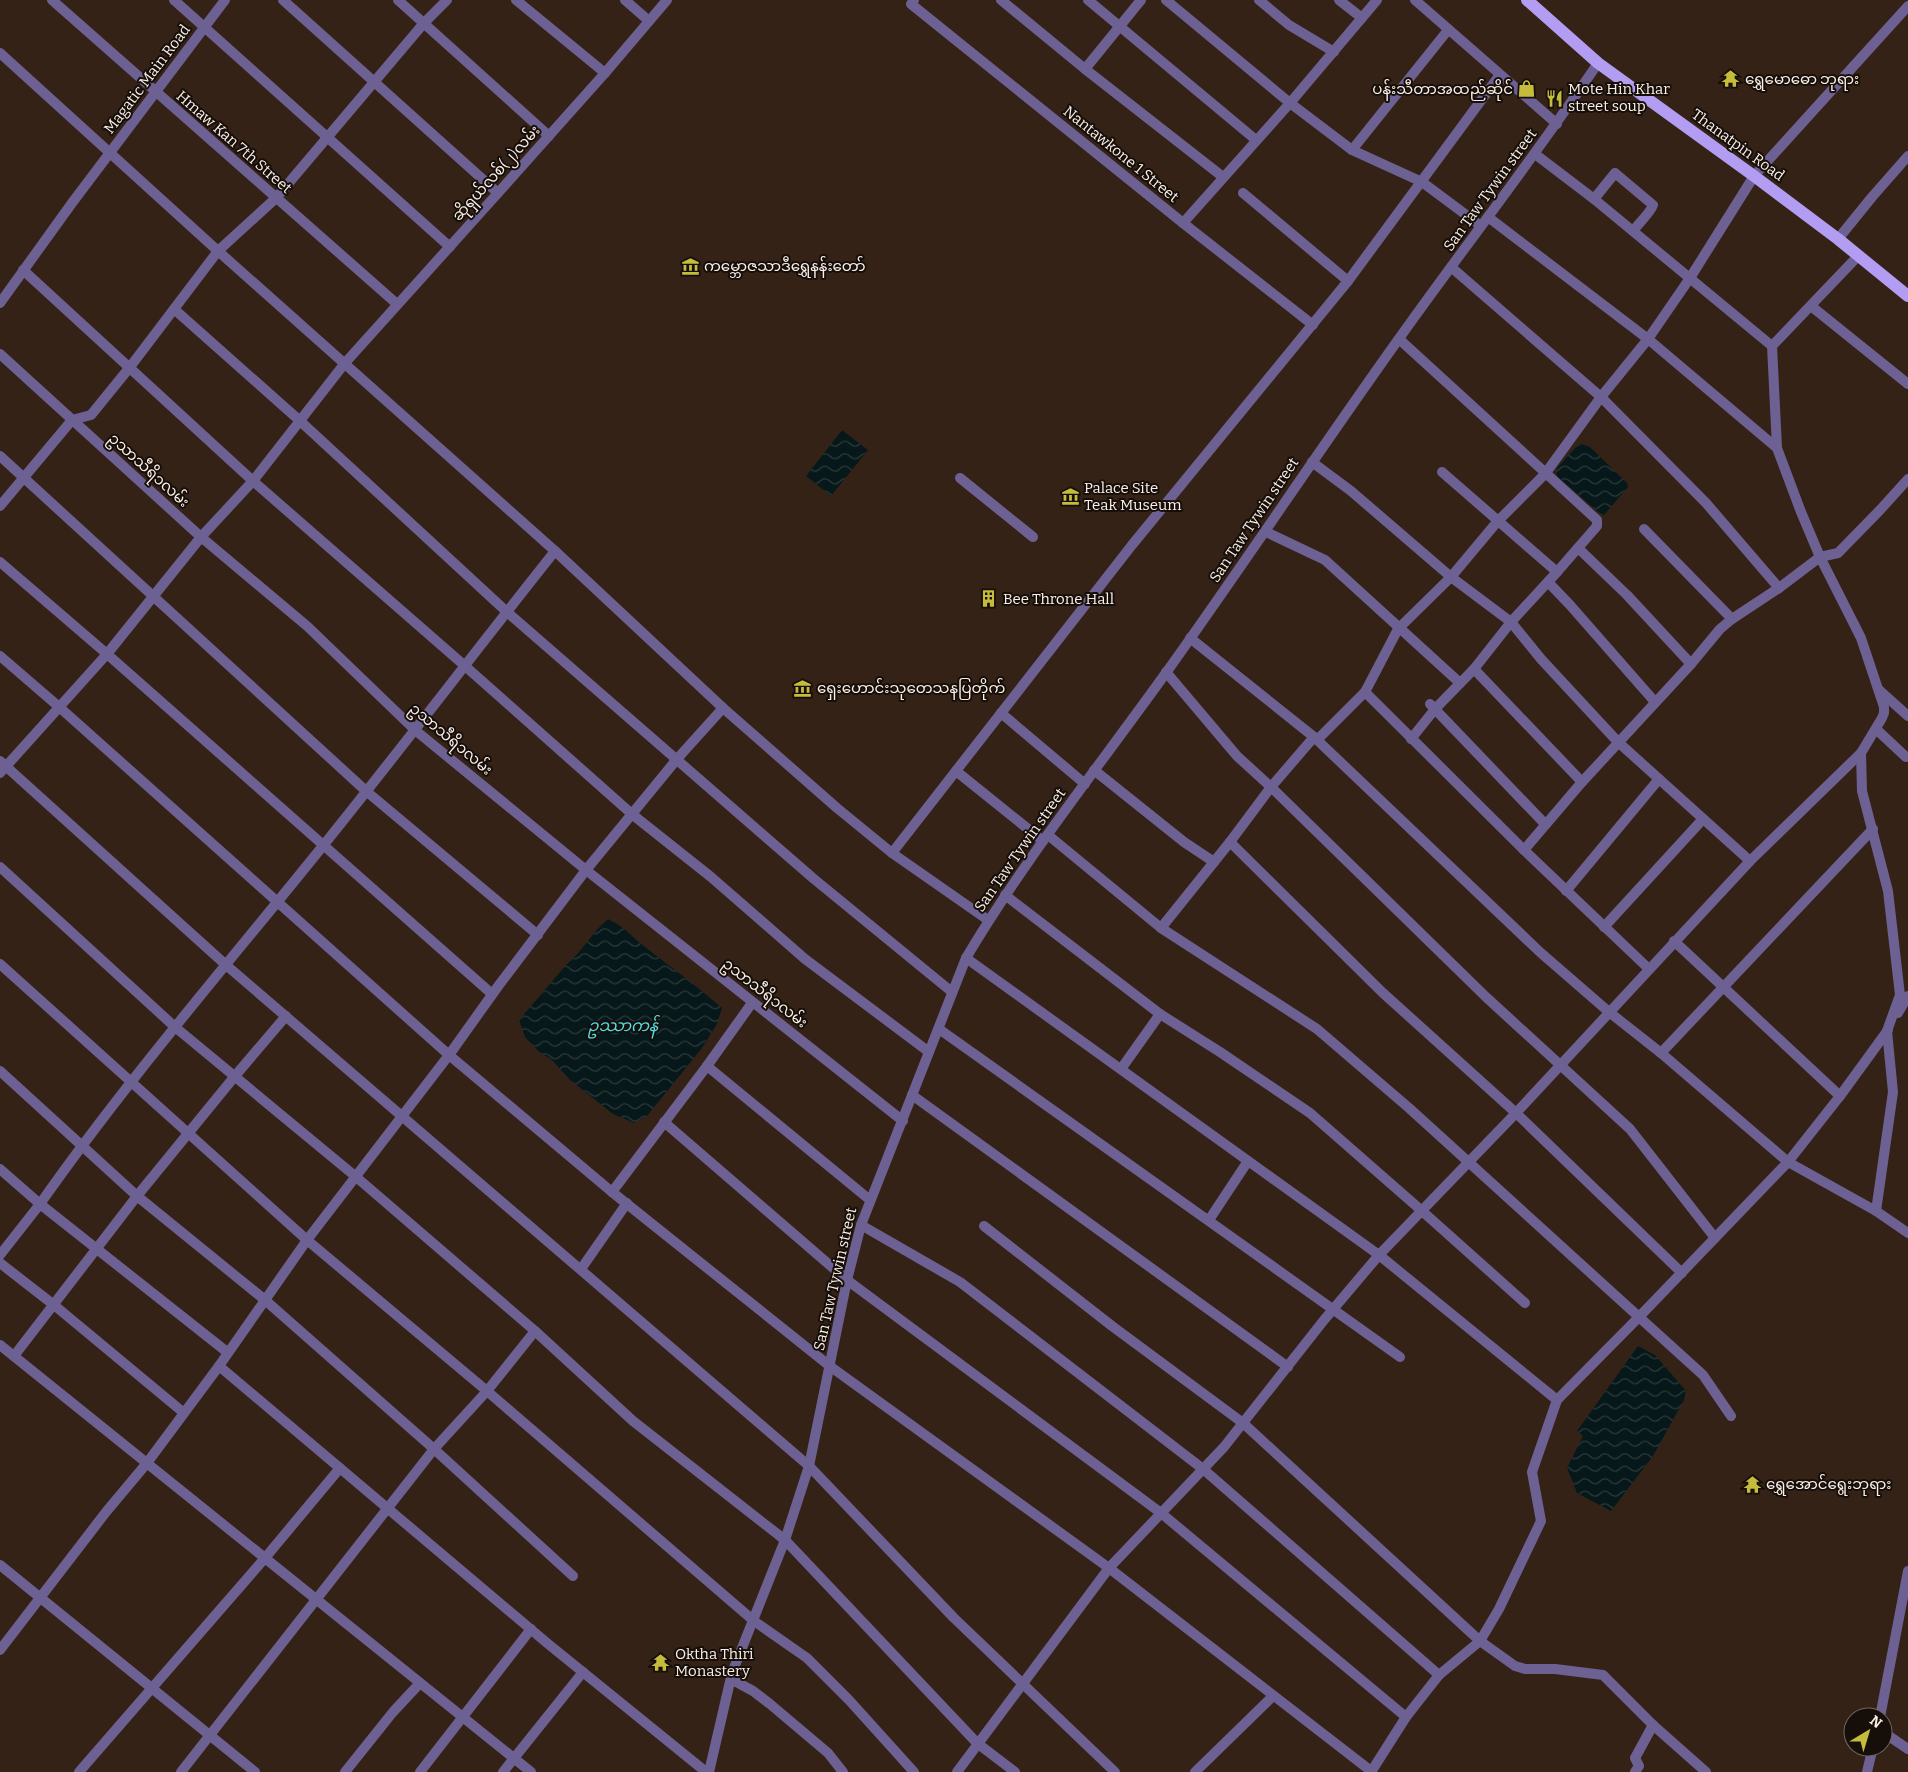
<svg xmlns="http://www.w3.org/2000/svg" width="1908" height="1772" font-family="Bitter,'Noto Sans Myanmar',serif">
	<defs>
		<pattern id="water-waves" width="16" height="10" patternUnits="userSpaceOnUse" patternTransform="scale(1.25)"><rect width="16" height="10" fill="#07181a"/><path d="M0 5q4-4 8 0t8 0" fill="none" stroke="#2c3a3b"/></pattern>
	</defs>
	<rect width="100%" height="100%" fill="#342217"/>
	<g fill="url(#water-waves)">
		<polygon points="842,430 868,450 831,496 806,476"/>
		<polygon points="1581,444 1590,447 1627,483 1628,487 1604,515 1598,512 1557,476 1556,471 1558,467 1577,446"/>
		<path d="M608,919c16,7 24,18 37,28 26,20 52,39 77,61l-5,16 -15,24 -55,68 -13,7 -21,-9 -43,-34 -18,-20 -14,-9 -13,-14 -6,-17 48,-56c16,-13 24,-31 41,-45z"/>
		<polygon points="1638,1346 1655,1355 1686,1391 1684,1400 1653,1456 1611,1511 1577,1493 1567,1468 1583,1436 1577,1431"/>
	</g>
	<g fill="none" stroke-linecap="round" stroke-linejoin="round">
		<g stroke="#6d6194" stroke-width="10">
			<polyline points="52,0 397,304"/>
			<polyline points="174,0 450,247"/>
			<polyline points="283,0 498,193"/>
			<polyline points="398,0 549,136"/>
			<polyline points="516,0 605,73"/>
			<polyline points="625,0 649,21"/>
			<polyline points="914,0 911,4 1183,223 1313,325"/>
			<polyline points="1001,0 1085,69 1223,177"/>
			<polyline points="1088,0 1256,140"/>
			<polyline points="1166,0 1290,103 1352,150 1422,182 1481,226"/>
			<polyline points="1259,0 1289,25 1334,52"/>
			<polyline points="1339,0 1362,18"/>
			<polyline points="1415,0 1557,124"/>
			<polyline points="0,53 218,251 555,551 723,708 837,808 892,853 988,920"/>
			<polyline points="1085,69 1141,0"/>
			<polyline points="1352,150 1448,30"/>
			<polyline points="1535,154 1594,199 1772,346 1777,448 1801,512 1820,557 1861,638 1884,707 1884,713 1882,718 1861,753 1862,791 1888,891 1900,995 1887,1031 1893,1092 1876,1211 1908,1233"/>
			<polyline points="1243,193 1348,281"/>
			<path d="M1594,199l21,-26 38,32c-2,7 -15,19 -20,26"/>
			<polyline points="1488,217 1648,339 1777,448"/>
			<polyline points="1183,223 1290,103 1377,0"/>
			<polyline points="1838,239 1872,197 1908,156"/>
			<polyline points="1451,267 1601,397 1706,503 1779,588 1820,557 1838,553 1880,510 1908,479"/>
			<polyline points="23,270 253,481 465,666 633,815 711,877 805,959 929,1052"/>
			<polyline points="0,303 72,203 225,0"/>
			<polyline points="1811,306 1908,384"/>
			<polyline points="174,309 299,420 507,612 814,879 952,992"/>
			<polyline points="1399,339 1597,520 1597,526 1557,572 1511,622 1474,669"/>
			<polyline points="1772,346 1858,256"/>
			<polyline points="0,354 201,537 307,626 415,730 586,870 903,1121"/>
			<polyline points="0,456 366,791 538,935"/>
			<polyline points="1312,462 1351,491 1451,577 1511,622 1541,659 1618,742 1750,861"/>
			<polyline points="1442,472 1557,572"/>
			<polyline points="960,478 1033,537"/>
			<polyline points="0,506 72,420 91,415 130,367 218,251 276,198 424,23 447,0"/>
			<polyline points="1644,529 1732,619"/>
			<polyline points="1264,531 1325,560 1460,683"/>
			<polyline points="1578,548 1627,595 1691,664"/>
			<polyline points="0,562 107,654 492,994"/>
			<polyline points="1548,582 1570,605 1655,702"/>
			<polyline points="1190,638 1314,737 1541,953 1609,1012 1661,1053 1788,1162 1876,1211"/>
			<polyline points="0,656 58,706 449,1055 612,1192 831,1367 1109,1568 1371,1771"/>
			<polyline points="1166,672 1237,756 1271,787 1486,997 1630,1129 1715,1238"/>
			<polyline points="1879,690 1908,716"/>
			<polyline points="1365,692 1524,850 1649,969"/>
			<polyline points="1430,704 1545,824"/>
			<polyline points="1001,713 1085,784"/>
			<polyline points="1876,729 1906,757"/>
			<polyline points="1411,739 1435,709 1474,669 1582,782"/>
			<polyline points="1317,740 1365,692 1398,629 1451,577 1497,522 1545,474 1601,397 1648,339 1690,278 1754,176 1908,6"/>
			<polyline points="0,761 226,965 809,1466 954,1618 1115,1772"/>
			<polyline points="1094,770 1184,842 1214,862"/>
			<polyline points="956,771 1043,841"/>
			<polyline points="0,773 107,654 201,537 253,481 345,363 498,193 605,73 667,0"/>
			<polyline points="1048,835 1161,928 1317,1029 1409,1108 1639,1317 1557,1400 1532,1472 1541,1521 1499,1609 1480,1641 1439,1675 1406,1717 1371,1772"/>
			<polyline points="1230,842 1383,993 1516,1113 1682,1273"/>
			<polyline points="1524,850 1582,782 1691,664 1720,629 1732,619 1779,588"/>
			<polyline points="892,853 1132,545 1348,281 1499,76"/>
			<polyline points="0,867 175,1027 355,1176 535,1331 633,1421 785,1540 977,1743 1015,1772"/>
			<polyline points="1566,891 1659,779"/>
			<polyline points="1005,895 1160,1014 1220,1052 1310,1113 1422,1211 1525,1303"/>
			<polyline points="1604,927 1703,819"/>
			<polyline points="1161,928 1230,842 1271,787 1314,737"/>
			<polyline points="1674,941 1840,1096"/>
			<polyline points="966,958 1379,1255 1557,1400"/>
			<polyline points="0,964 307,1240 487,1391 754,1621 807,1658 849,1700 914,1772"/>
			<polyline points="1898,1013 1908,996"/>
			<polyline points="939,1029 1400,1357"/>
			<polyline points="1661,1053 1873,829"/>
			<polyline points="707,1066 870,1200"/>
			<polyline points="1121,1069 1160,1014"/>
			<polyline points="0,1071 137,1196 265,1300 434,1449 573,1576"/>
			<polyline points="912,1095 1288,1367"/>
			<polyline points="664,1122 847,1280 1161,1513 1406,1717"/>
			<path d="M0,1169l40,35c87,-124 187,-239 282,-357 79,-98 155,-198 233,-296"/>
			<polyline points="612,1192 707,1066 752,1003"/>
			<polyline points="1209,1220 1248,1161"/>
			<polyline points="861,1225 960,1282 1203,1469 1439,1675"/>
			<polyline points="984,1226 1112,1326 1243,1423 1480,1641 1515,1666 1525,1669 1555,1669 1603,1675 1653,1725 1706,1772"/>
			<polyline points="0,1255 40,1204 227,1352"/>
			<polyline points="0,1263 54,1305 184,1413"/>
			<polyline points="581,1269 627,1203"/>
			<polyline points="0,1345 531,1772"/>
			<polyline points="14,1356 137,1196 235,1076 286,1016"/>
			<polyline points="219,1366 547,1643 706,1772"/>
			<polyline points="1731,1416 1703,1375 1639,1317 1788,1162 1840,1096 1888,1030"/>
			<polyline points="0,1565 255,1772"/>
			<polyline points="0,1650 106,1512 147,1463 219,1366 307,1240 449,1055 499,985 586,870 677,759 723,708"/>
			<polyline points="731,1679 753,1691 770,1704 828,1753 843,1772"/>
			<polyline points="1880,1717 1908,1571"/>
			<polyline points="1883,1732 1908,1749"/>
			<polyline points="79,1772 265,1558 340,1468"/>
			<polyline points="181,1772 434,1449 487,1391 535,1331"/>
			<polyline points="345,1772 393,1712 420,1683"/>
			<polyline points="420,1772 531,1629"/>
			<polyline points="503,1772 583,1672"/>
			<path d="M709,1772l23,-99 53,-133 24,-74 38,-186 14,-55 105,-267c60,-101 134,-193 202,-288 78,-109 152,-221 230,-330 66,-93 136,-182 200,-277"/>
			<polyline points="957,1772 1109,1568 1224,1447 1324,1320 1379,1255 1516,1113 1750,861 1861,753"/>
			<polyline points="1195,1772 1273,1696"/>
			<polyline points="1635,1772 1639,1766 1635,1758 1653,1725"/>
			<polyline points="1867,1772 1873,1747"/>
		</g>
		<polyline stroke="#b39df2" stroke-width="12" points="1527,0 1598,63 1754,176 1838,239 1908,296"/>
	</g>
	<defs>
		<symbol id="temple-bare" viewBox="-9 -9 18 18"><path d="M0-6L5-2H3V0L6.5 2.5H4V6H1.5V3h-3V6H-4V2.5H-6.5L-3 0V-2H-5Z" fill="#c6bc3c" stroke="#160e09" stroke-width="2.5" paint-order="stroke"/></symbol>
		<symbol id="shop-bare" viewBox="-9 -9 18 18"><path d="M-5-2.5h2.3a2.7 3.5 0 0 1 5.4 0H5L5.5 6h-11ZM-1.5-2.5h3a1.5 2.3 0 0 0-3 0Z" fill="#c6bc3c" stroke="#160e09" stroke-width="2.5" paint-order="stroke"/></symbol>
		<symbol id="restaurant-bare" viewBox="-9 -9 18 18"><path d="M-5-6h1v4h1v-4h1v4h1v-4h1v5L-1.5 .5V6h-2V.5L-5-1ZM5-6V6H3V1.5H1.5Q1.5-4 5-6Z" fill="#c6bc3c" stroke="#160e09" stroke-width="2.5" paint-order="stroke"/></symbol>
		<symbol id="museum-bare" viewBox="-9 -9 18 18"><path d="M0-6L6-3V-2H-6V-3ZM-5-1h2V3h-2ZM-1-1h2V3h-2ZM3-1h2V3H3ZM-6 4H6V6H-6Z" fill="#c6bc3c" stroke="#160e09" stroke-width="2.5" paint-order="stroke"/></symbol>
		<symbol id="building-bare" viewBox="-9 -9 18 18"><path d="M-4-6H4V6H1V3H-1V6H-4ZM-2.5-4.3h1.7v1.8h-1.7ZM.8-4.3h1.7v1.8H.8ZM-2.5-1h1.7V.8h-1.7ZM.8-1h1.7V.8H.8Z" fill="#c6bc3c" stroke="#160e09" stroke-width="2.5" paint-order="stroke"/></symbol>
	</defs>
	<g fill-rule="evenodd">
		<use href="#temple-bare" x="1718" y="66" width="25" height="25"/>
		<use href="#shop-bare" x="1514" y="76" width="25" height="25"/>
		<use href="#restaurant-bare" x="1542" y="86" width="25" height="25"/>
		<use href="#museum-bare" x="678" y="254" width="25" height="25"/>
		<use href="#museum-bare" x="1058" y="484" width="25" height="25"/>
		<use href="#building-bare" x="976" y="586" width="25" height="25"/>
		<use href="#museum-bare" x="790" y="676" width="25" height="25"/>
		<use href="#temple-bare" x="1740" y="1472" width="25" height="25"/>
		<use href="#temple-bare" x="648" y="1650" width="25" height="25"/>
	</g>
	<g text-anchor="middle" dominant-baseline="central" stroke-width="4" stroke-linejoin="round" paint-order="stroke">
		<g font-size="15" fill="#fbefe7" stroke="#160e09">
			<text transform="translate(147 79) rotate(-53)">Magatic Main Road</text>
			<text transform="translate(234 142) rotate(41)">Hmaw Kan 7th Street</text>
			<text transform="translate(1738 145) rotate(36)">Thanatpin Road</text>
			<text transform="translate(1121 154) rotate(39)">Nantawkone 1 Street</text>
			<text transform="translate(496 173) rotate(-48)">ဆိုရှယ်လစ်(၂)လမ်း</text>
			<text transform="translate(1490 190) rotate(-54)">San Taw Tywin street</text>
			<text transform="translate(149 470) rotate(42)">ဥသာသီရိ၁လမ်း</text>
			<text transform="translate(1254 520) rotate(-56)">San Taw Tywin street</text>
			<text transform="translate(451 739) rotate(40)">ဥသာသီရိ၁လမ်း</text>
			<text transform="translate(1020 850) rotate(-55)">San Taw Tywin street</text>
			<text transform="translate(765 993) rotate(38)">ဥသာသီရိ၁လမ်း</text>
			<text transform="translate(835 1279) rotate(-77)">San Taw Tywin street</text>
		</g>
		<g font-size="15" fill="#fbefe7" stroke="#160e09" text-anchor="start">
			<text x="1745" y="79">ရွှေမောဓော ဘုရား</text>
			<text x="1513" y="89" text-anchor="end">ပန်းသီတာအထည်ဆိုင်</text>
			<text x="1568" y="89">Mote Hin Khar<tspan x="1568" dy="17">street soup</tspan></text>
			<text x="704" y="266">ကမ္ဘောဇသာဒီရွှေနန်းတော်</text>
			<text x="1084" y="488">Palace Site<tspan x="1084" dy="17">Teak Museum</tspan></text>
			<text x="1003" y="599">Bee Throne Hall</text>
			<text x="817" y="688">ရှေးဟောင်းသုတေသနပြတိုက်</text>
			<text x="1766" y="1484">ရွှေအောင်ရွေးဘုရား</text>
			<text x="675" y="1654">Oktha Thiri<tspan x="675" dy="17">Monastery</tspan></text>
		</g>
		<g font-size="16" font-style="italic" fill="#50dce6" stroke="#160e09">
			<text x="623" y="1025">ဥဿာကန်</text>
		</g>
	</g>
	<g transform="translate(1868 1732) rotate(38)"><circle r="24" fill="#160e09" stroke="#726862"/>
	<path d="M0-4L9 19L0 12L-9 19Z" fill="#c6bc3c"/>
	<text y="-8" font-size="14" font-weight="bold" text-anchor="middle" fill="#fbefe7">N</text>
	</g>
</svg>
